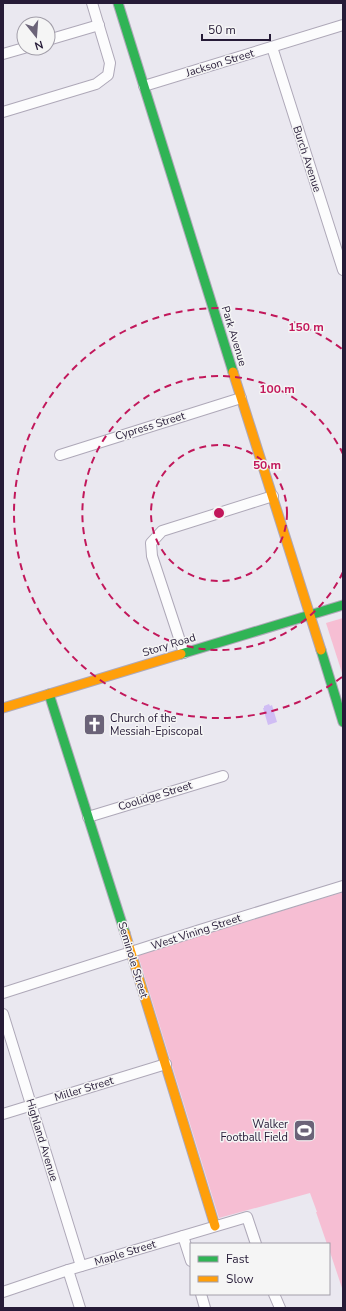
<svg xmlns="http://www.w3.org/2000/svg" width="346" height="1311" font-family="'Nunito Sans',sans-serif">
	<rect width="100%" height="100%" fill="#eae8f0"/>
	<g fill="#f6bed3">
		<polygon points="343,618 343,676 326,623"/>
		<polygon points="343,892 343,1291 329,1249 329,1244 327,1244 316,1212 317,1212 310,1193 219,1218 138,955"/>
	</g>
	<polygon fill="#d0bdf4" points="269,704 270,706 272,705 277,722 268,725 263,708 264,708 264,706"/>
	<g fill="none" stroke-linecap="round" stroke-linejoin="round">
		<defs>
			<g id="street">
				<polyline points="48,40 99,25"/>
				<polyline points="272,47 343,270"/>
				<polyline points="3,54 24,48"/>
				<polyline points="144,86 343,25"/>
				<polyline points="3,112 96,84 108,75 110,63 92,3"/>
				<polyline points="60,455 241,398"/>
				<polyline points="184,653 152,556 151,543 162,531 273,496"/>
				<polyline points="88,817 223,776"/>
				<polyline points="3,993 200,930 343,886"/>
				<polyline points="3,1014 81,1266"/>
				<polyline points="3,1114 166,1064"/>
				<polyline points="183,1236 191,1261"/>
				<polyline points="68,1270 80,1308"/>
				<polyline points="3,1292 68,1270 247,1217 256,1244"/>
				<polyline points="201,1294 205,1308"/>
				<polyline points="274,1294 280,1308"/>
			</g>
			<g id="fast">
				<polyline points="118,3 233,372"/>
				<polyline points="321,650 343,722"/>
				<polyline points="181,654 343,605"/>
				<polyline points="49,694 125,933"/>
			</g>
			<g id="slow">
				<polyline points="233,372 321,650"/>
				<polyline points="3,708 181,654"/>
				<polyline points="125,933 215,1226"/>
			</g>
		</defs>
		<use href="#street" stroke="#aea8b8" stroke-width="12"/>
		<use href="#fast" stroke="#aea8b8" stroke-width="11"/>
		<use href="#slow" stroke="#aea8b8" stroke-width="11"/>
		<use href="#street" stroke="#fcfcfd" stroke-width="10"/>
		<use href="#fast" stroke="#30b455" stroke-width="9"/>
		<use href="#slow" stroke="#ff9f0a" stroke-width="9"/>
	</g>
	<g fill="none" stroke="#c2185b" stroke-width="2" stroke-dasharray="7 5">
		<circle cx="219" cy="513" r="68"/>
		<path d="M343 572A137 137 0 1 1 343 454"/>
		<path d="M342 677A205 205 0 1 1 342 349"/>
	</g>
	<defs>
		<symbol id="church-square" viewBox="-11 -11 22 22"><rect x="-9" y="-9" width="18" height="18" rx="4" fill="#6b6378" stroke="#f5f5f5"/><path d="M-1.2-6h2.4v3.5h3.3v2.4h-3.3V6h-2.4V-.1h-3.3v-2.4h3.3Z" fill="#fff"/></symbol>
		<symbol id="stadium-square" viewBox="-11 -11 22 22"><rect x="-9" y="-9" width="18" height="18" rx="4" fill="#6b6378" stroke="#f5f5f5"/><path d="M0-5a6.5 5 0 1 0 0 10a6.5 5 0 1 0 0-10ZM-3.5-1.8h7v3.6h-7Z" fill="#fff"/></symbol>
	</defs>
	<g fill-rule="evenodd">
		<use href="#church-square" x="82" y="712" width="25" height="25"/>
		<use href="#stadium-square" x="292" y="1118" width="25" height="25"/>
	</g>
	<g text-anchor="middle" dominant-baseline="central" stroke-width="3" stroke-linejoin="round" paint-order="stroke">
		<g font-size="11" fill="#261b37" stroke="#f5f5f5">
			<text transform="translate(220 63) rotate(-17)">Jackson Street</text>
			<text transform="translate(307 159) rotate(72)">Burch Avenue</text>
			<text transform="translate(234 336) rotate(73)">Park Avenue</text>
			<text transform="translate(150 426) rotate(-17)">Cypress Street</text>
			<text transform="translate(169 645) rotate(-17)">Story Road</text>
			<text transform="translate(155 796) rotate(-17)">Coolidge Street</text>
			<text transform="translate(196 932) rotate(-18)">West Vining Street</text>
			<text transform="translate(133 960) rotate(73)">Seminole Street</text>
			<text transform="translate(84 1089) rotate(-17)">Miller Street</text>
			<text transform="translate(42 1140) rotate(73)">Highland Avenue</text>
			<text transform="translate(125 1253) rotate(-17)">Maple Street</text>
		</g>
		<g font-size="11" fill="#261b37" stroke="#f5f5f5" text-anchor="start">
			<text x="110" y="718">Church of the<tspan x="110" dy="13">Messiah-Episcopal</tspan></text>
			<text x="288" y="1124" text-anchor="end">Walker<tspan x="288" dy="13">Football Field</tspan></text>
		</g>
	</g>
	<circle cx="219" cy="513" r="6" fill="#c2185b" stroke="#f5f5f5" stroke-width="2"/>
	<g font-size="12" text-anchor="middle" font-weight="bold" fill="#c2185b" stroke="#f5f5f5" stroke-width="3" stroke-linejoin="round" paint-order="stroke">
		<text x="306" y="331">150 m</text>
		<text x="277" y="393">100 m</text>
		<text x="267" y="469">50 m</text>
	</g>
	<rect width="346" height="1311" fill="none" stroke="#261b37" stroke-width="8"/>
	<rect x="190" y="1243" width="140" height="52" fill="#f5f5f5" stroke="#a29ea9"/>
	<rect x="198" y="1256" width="20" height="6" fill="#30b455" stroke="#a29ea9"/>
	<text x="226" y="1263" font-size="12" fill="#261b37">Fast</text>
	<rect x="198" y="1276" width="20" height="6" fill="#ff9f0a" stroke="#a29ea9"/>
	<text x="226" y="1283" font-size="12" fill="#261b37">Slow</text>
	<g transform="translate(36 36) rotate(163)"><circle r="19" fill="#f5f5f5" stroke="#a29ea9"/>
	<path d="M0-3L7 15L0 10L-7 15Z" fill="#6b6378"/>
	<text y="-6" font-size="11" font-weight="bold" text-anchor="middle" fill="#261b37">N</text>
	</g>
	<path d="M202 34v6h68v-6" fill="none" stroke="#261b37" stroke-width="2"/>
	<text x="208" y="34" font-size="12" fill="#261b37" stroke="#f5f5f5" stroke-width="3" paint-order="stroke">50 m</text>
</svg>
